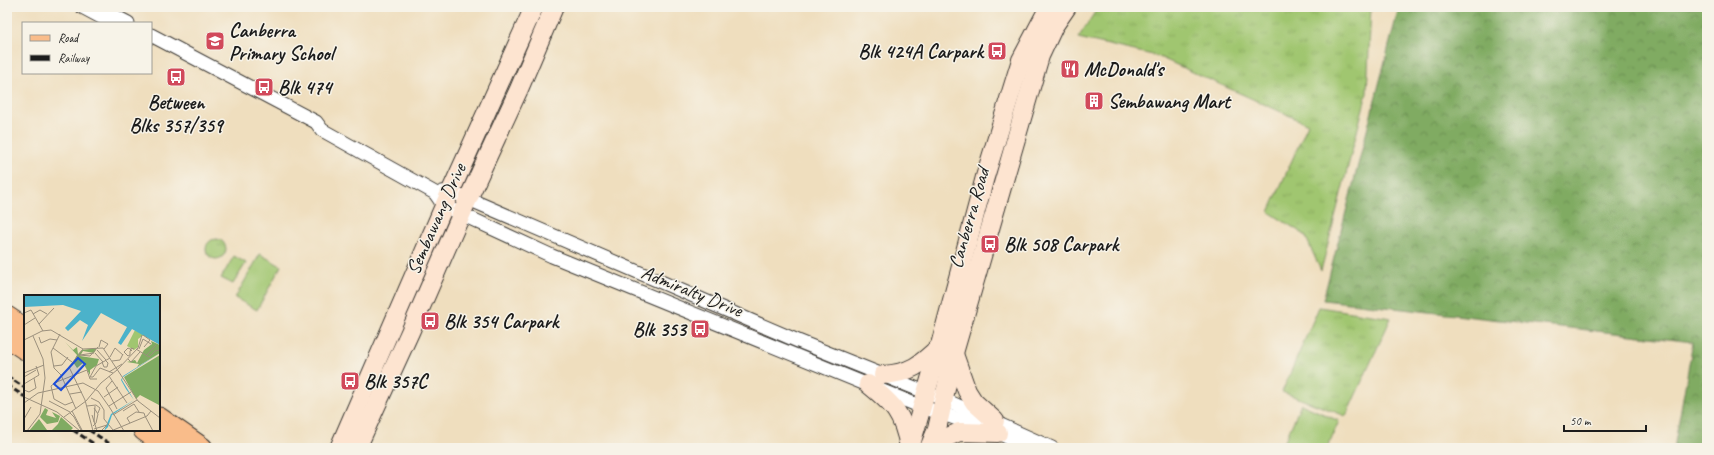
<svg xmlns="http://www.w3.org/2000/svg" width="1714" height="455" font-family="Caveat,sans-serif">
	<defs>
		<pattern id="grass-tufts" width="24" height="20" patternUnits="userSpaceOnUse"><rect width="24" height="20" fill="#a0c670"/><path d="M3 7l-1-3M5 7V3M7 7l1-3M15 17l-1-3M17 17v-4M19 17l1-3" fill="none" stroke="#89aa60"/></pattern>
		<pattern id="forest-crowns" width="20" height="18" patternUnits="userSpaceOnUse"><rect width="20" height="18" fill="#80ab62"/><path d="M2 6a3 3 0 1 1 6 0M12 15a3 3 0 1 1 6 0" fill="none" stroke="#688a50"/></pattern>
	</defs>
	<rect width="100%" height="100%" fill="#f7f3e8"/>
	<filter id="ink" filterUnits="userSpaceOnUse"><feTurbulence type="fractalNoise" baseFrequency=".025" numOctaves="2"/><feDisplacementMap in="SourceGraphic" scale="8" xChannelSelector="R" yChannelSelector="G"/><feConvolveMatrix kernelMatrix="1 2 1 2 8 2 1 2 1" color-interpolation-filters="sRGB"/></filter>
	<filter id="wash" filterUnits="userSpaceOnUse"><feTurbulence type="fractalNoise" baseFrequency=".012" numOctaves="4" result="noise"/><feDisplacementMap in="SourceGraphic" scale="16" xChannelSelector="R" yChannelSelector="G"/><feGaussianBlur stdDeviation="0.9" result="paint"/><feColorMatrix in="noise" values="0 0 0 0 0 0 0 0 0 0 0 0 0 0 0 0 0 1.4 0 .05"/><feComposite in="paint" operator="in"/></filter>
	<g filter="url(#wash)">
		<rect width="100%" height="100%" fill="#efdebe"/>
		<g fill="url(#grass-tufts)" stroke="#5e7146">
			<polygon points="1100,7 1371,7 1367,93 1321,271 1305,235 1269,212 1308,124 1157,56 1078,38 1095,12"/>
			<circle cx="216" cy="249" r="10"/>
			<polygon points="1319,307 1391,318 1346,416 1282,392"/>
		</g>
		<polygon fill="url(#forest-crowns)" stroke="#4e643f" points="1399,7 1707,7 1707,448 1674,448 1693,342 1323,300"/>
		<g fill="#a0c670" stroke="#5e7146">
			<polygon points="260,254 281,266 257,310 235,298"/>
			<polygon points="234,256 246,263 233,284 221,278"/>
			<polygon points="1301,404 1339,421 1327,448 1282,448"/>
		</g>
	</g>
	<g filter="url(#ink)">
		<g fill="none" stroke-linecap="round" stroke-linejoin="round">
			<defs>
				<g id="street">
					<polyline points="82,7 112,23"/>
					<polyline points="105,11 128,23"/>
					<polyline points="151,35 316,122 322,130 435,193 444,206 552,256 917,405 998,433 1032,448"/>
					<polyline points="442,192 450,191 798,341 945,400 1052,448"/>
				</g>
				<g id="secondary">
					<polyline points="954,354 967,391 974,402 995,421"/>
					<path d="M883,375c28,-2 37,-10 57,-29"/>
					<path d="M868,384c26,21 35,30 41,63"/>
					<polyline points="339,448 444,206 534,7"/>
					<polyline points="357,448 410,332 468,199 519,89 554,7"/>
					<polyline points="910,448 940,345 985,177 1021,60 1049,7"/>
					<polyline points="929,448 937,429 954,353 1040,56 1054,26 1067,7"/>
					<polyline points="933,448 948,437 959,432 998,433"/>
				</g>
				<g id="primary">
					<polyline points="7,317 25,329"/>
					<polyline points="7,337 25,349"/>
					<polyline points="159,418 202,448"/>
					<polyline points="144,430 170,448"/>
				</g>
			</defs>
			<use href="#street" stroke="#3c3934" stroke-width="15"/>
			<use href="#secondary" stroke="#3c3934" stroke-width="20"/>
			<use href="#primary" stroke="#3c3934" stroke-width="23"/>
			<use href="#street" stroke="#fff" stroke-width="13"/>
			<use href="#secondary" stroke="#fde4d0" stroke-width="18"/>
			<use href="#primary" stroke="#f9bc8a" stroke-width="21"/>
			<g stroke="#1c1c1c" stroke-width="3" stroke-dasharray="6 3" stroke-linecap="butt">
				<polyline points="7,376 25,388"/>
				<polyline points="7,385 25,397"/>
				<polyline points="73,430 100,448"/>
				<polyline points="89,430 116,448"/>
			</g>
		</g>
	</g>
	<defs>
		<symbol id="school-square" viewBox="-11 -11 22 22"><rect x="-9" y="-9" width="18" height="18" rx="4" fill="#d1495b" stroke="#f7f3e8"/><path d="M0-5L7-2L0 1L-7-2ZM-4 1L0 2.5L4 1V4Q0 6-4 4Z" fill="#fff"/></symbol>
		<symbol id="bus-square" viewBox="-11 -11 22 22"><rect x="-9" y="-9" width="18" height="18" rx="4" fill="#d1495b" stroke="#f7f3e8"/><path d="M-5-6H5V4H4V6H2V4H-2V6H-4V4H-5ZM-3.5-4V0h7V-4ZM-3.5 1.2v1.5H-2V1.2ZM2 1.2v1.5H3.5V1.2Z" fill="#fff"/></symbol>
		<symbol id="restaurant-square" viewBox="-11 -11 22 22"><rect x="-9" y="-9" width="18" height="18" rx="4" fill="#d1495b" stroke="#f7f3e8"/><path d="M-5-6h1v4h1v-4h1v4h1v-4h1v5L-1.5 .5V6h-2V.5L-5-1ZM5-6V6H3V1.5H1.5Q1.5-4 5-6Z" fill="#fff"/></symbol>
		<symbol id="building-square" viewBox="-11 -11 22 22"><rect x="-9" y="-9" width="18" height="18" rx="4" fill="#d1495b" stroke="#f7f3e8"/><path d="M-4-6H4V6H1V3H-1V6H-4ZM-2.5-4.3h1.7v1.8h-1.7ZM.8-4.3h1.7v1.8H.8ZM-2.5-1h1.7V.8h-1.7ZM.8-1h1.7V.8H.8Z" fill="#fff"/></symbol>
	</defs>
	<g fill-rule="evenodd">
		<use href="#school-square" x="204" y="30" width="22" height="22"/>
		<use href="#bus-square" x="986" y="40" width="22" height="22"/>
		<use href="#restaurant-square" x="1059" y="58" width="22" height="22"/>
		<use href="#bus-square" x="165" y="66" width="22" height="22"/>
		<use href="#bus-square" x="253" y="76" width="22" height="22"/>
		<use href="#building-square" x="1083" y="90" width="22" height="22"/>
		<use href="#bus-square" x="979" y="233" width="22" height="22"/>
		<use href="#bus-square" x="419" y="310" width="22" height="22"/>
		<use href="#bus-square" x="689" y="318" width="22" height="22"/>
		<use href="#bus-square" x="339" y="370" width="22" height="22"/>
	</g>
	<g text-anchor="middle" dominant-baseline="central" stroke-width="3" stroke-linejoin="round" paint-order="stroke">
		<g font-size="20" font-weight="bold" fill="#1c1c1c" stroke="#f7f3e8" text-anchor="start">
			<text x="229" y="30">Canberra<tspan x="229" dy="23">Primary School</tspan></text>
			<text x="983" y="51" text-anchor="end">Blk 424A Carpark</text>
			<text x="1084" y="69">McDonald's</text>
			<text x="278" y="87">Blk 474</text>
			<text x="1108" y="101">Sembawang Mart</text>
			<text x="176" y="102" text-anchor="middle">Between<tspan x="176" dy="23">Blks 357/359</tspan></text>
			<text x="1004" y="244">Blk 508 Carpark</text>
			<text x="444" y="321">Blk 354 Carpark</text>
			<text x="686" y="329" text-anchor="end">Blk 353</text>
			<text x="364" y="381">Blk 357C</text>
		</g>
		<g font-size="20" fill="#1c1c1c" stroke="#f7f3e8">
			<text transform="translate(969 218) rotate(-74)">Canberra Road</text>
			<text transform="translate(436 219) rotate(-66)">Sembawang Drive</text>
			<text transform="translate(692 291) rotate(22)">Admiralty Drive</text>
		</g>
	</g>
	<g transform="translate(24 295)">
		<rect width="136" height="136" fill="#efdebe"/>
		<path d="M111,35l10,4 -7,5v8l-4,3 -7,-4z" fill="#a0c670"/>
		<path d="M127,46l9,4v8l-23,14 2,-3 -12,-2 8,-2 2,3 7,-13 8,-6zM41,47l8,8 4,-3 1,7 4,-4 15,-2 -3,5 -11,-2 -3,5 19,3 -2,6 -7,5v5l-7,-12 -6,5 -4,-6 4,-7zM136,60v61l-1,-11 -19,-10 -4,4 -12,-22zM21,113l3,2 -2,5 10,3 -4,-6 8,4 -2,6 -11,2 -7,-7zM37,122l12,11 -3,3h-41l10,-12 8,11h5l6,-6z" fill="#80ab62"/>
		<path d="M0,0h136v50l-28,-16 -11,16 -3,-2 9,-16 -26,-14 -19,28 6,-16 -8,-5 -12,11 -3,-3 16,-17 -18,-6 -39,2zM136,58l-37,24 -1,3 12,20 -22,15 -4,12 -4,4 7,-17 23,-14 -8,-11 -20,12 20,-12 -5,-9 2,-4z" fill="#4bb2ca"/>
		<path fill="none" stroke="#4bb2ca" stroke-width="2" d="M103,0l33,12M107,0l29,11M114,0l22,9"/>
		<path fill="none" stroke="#9b907d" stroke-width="1" d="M0,18l7,-3 12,21M9,19l7,-4 7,4M15,29l15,-16M0,30l11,-7M36,39l-9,18 3,16 7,7 15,34M119,40l7,5 -6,7M15,42l2,6 9,-4 7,1M0,45l18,-9 9,-1 32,19 20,-1 35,53 22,17M75,52l2,-7 7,4 -4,5M29,53l19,14M59,54l-14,18 16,33 8,31M112,54l13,8 6,-6 5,-1M115,54l4,-10 8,5M73,55l9,10M108,56l-2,-2 -2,-1 -4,4 4,4 2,-1v-4l1,-1v-2l3,1M71,58l8,9M55,60l11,1 8,-9M56,60l14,-2M122,61l10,-11M86,62l5,-9 8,7M104,64l3,3 9,-10M88,66l8,-1 3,-6M78,67l2,5h3l1,-4 -3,-3M30,71l8,-1 6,-8M76,73l-7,9h-3l6,-11 14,-8M76,73l13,5M93,75l21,-22 4,-13M85,77l13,-8M0,78l20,-8M85,81l18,27M0,82l12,-7M88,86l-6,7 11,21M32,87l-5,4 3,13 11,6 8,-3M30,88l33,-13 3,9h7M0,89l15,-9 -3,-9M0,95l5,2 7,-4 -2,-10M46,99l12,-2M0,102l33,15 23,19M80,102l14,-10M67,103l8,4 5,8v9l9,11M25,106l21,11M0,108l14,-10 45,-10 15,8 12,17M63,111l9,-1 4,3 -2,5M85,111l22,-14M86,113l14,23M99,116l11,-7 5,8M46,118l4,4 7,13h1l-10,-19M68,120l5,16M89,120l24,-15M121,121l8,15M40,122l22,-16 15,-18 16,-13M0,124l7,-12M70,127l1,-16M106,128l-3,-5 9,-6 8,1 1,3M69,131l3,-3 2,-9 -4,-6M70,134l13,-4 -5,5M3,136l13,-17 5,-36 -2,-19 -10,-23M87,136l36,-15 4,-5"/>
		<path fill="#1d4ed8" fill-opacity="0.15" stroke="#1d4ed8" stroke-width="2" d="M54,63l7,6 -24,26 -7,-6z"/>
		<rect width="136" height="136" fill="none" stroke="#1c1c1c" stroke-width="2"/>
	</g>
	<rect width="1714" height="455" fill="none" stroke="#f7f3e8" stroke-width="24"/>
	<rect x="22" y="22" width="130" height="52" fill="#f7f3e8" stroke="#9f9d96"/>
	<rect x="30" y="35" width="20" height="6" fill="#f9bc8a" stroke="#9f9d96"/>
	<text x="58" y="42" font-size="12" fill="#1c1c1c">Road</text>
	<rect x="30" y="55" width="20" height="6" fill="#1c1c1c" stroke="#9f9d96"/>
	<text x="58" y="62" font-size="12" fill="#1c1c1c">Railway</text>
	<path d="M1564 425v6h82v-6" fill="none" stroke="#1c1c1c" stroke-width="2"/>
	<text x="1570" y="425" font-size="12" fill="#1c1c1c" stroke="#f7f3e8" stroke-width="3" paint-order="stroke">50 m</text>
</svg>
